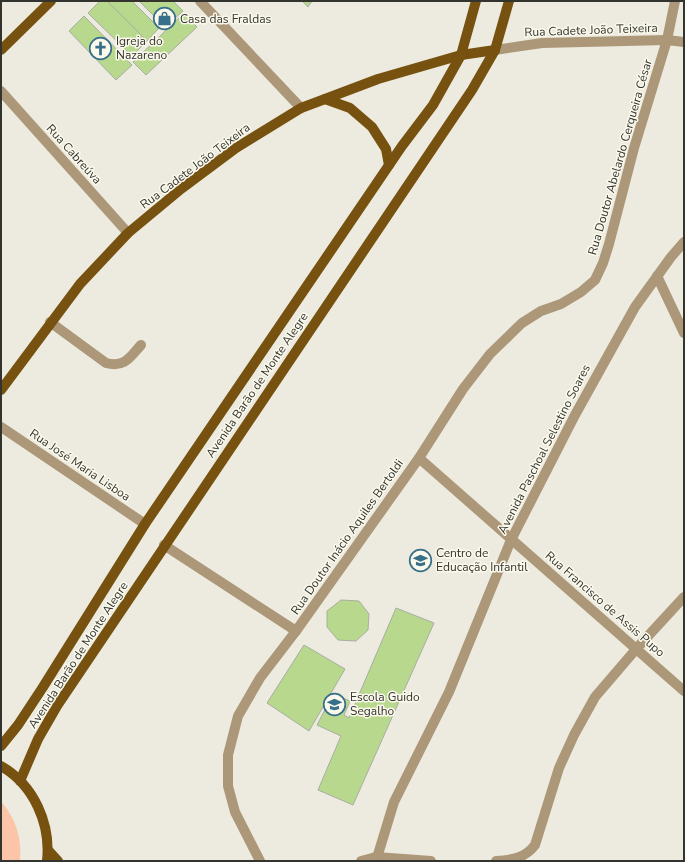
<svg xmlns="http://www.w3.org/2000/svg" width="685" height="862" font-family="'Nunito Sans',sans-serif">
	<rect width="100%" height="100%" fill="#edebdf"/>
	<path fill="#fcc5a7" d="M1,801c15,18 21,37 19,60h-19z"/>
	<g fill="#b8d98d" stroke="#a8ada2">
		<polygon points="100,1 107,1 147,41 132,56 88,13"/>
		<polygon points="107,1 132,1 159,28 147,41"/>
		<polygon points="139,1 173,1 183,11 165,27"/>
		<polygon points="302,1 312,1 308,7"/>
		<polygon points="184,13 197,27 146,75 133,62"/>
		<polygon points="84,16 132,65 116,80 69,31"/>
		<polygon points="341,600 359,601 369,614 368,630 356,641 338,640 327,627 327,611"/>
		<polygon points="396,608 434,623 353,805 318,790 341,736 317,725 333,694 350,701 344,715 349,718"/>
		<polygon points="304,645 345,669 309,731 267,703"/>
	</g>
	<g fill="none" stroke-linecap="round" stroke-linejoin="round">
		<g stroke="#ac9779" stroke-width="10">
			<polyline points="200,1 301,108"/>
			<polyline points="495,50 542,43 667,40 684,42"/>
			<polyline points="1,91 128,233"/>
			<polyline points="657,276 684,333"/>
			<path d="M50,322l56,41c19,5 24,-6 35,-18"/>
			<polyline points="1,427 145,524"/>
			<polyline points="419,458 684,691"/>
			<polyline points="164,545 296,631"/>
			<polyline points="260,861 235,812 228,786 228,755 238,716 260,678 296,631 419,458 463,389 490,354 522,323 541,311 561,304 581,292 595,280 603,263 609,244 634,148 667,40 675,1"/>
			<polyline points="361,861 376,857 431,861"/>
			<polyline points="376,861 394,802 449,692 511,540 575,415 635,307 671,257 684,242"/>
			<path d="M496,861c17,-1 29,-3 39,-16l24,-77 15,-33 21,-38 42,-49 47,-51"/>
		</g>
		<g stroke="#76510f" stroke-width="10">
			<polyline points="1,50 51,1"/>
			<polyline points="325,99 350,108 372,127 386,149 389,165"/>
			<polyline points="1,390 80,284 128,233 181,189 236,148 301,108 325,99 378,79 461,55 495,50"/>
			<polyline points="1,746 18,725 43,687 145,524 402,146 433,105 461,55 476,1"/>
			<path d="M1,766c33,19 50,58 46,95"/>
			<polyline points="20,781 38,739 57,706 472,90 495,50 509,1"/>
			<polyline points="48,850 58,861"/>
		</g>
	</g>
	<defs>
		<symbol id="shop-ring" viewBox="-11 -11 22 22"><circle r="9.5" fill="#faf9ec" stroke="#386f8a" stroke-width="1.5"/><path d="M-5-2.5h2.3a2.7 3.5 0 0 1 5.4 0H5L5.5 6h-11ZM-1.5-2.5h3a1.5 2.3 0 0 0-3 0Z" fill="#386f8a"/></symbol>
		<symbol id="church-ring" viewBox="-11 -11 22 22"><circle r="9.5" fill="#faf9ec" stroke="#386f8a" stroke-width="1.5"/><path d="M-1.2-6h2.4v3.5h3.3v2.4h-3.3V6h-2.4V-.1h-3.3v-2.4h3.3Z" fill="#386f8a"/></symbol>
		<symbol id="school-ring" viewBox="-11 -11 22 22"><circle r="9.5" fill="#faf9ec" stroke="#386f8a" stroke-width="1.5"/><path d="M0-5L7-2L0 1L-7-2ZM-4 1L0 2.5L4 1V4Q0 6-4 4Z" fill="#386f8a"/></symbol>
	</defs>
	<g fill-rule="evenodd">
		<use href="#shop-ring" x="152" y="6" width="25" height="25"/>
		<use href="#church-ring" x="88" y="36" width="25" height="25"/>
		<use href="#school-ring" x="408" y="548" width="25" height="25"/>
		<use href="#school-ring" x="322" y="692" width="25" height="25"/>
	</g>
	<g text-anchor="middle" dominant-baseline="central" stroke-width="3" stroke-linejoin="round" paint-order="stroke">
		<g font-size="12" fill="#34342f" stroke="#faf9ec" text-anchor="start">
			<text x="180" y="19">Casa das Fraldas</text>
			<text x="116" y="41">Igreja do<tspan x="116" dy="14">Nazareno</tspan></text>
			<text x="436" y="553">Centro de<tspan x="436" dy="14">Educação Infantil</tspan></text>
			<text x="350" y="697">Escola Guido<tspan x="350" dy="14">Segalho</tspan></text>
		</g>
		<g font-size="12" fill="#34342f" stroke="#faf9ec">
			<text transform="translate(591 30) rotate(-2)">Rua Cadete João Teixeira</text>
			<text transform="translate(74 154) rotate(48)">Rua Cabreúva</text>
			<text transform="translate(620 157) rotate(-74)">Rua Doutor Abelardo Cerqueira César</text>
			<text transform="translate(195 166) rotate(-37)">Rua Cadete João Teixeira</text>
			<text transform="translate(257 385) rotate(-56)">Avenida Barão de Monte Alegre</text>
			<text transform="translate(544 449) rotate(-63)">Avenida Paschoal Selestino Soares</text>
			<text transform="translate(80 465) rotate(34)">Rua José Maria Lisboa</text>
			<text transform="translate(347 537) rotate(-55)">Rua Doutor Inácio Aquiles Bertoldi</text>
			<text transform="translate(605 604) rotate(41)">Rua Francisco de Assis Pupo</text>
			<text transform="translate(78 655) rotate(-57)">Avenida Barão de Monte Alegre</text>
		</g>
	</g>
	<rect width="685" height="862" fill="none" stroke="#34342f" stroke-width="4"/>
</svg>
